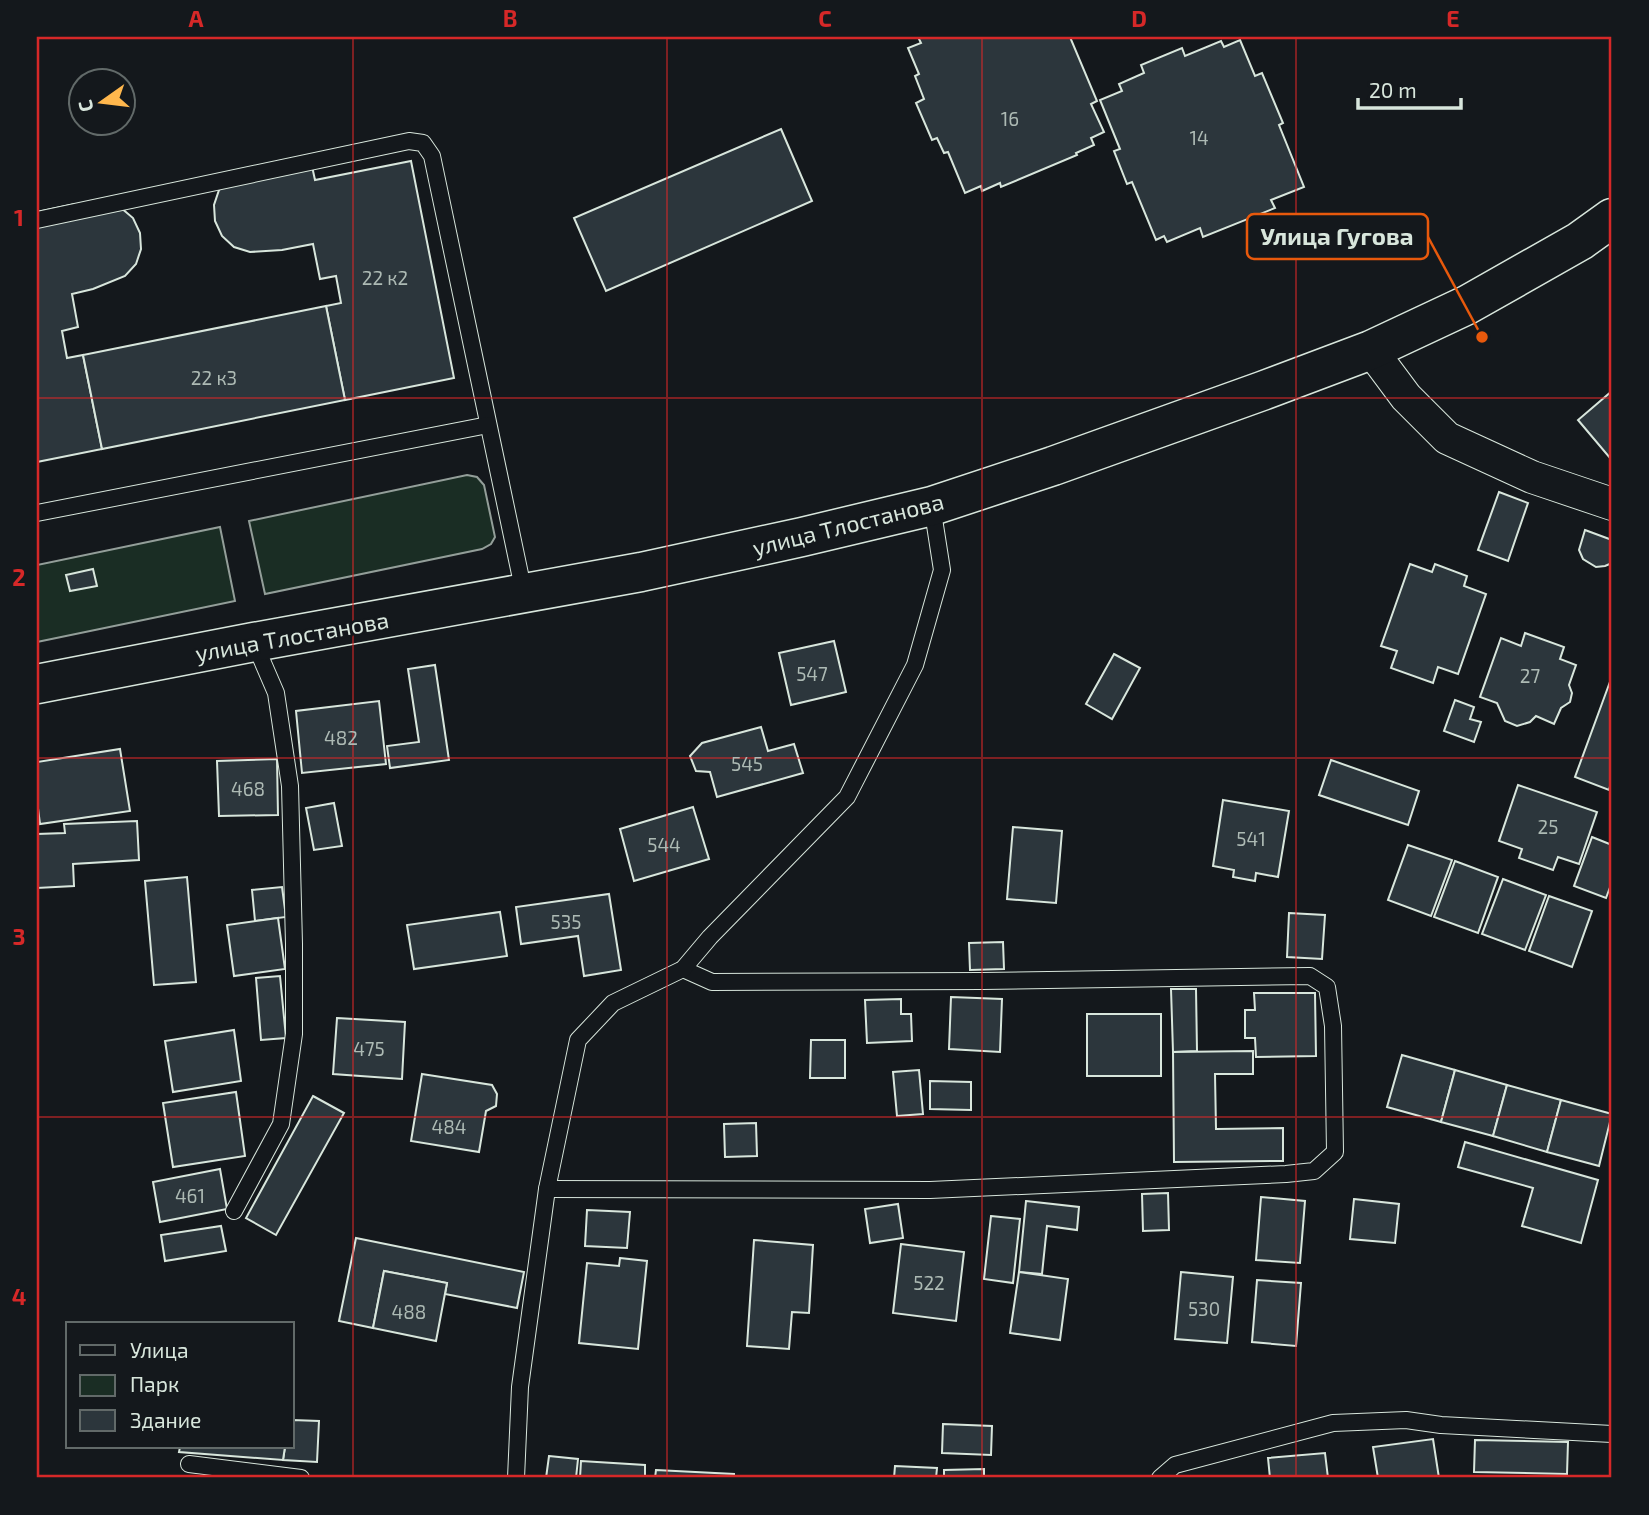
<svg xmlns="http://www.w3.org/2000/svg" width="1649" height="1515" font-family="'Exo 2',sans-serif">
	<rect width="100%" height="100%" fill="#14181c"/>
	<g fill="#1a2d24" stroke="#939e99" stroke-width="2">
		<polygon points="467,475 477,477 484,485 495,537 491,544 482,549 265,594 249,521"/>
		<polygon points="220,527 235,601 37,642 37,565"/>
	</g>
	<g fill="#2c363c" stroke="#d8e6dc" stroke-width="2">
		<polygon points="918,37 1070,37 1097,101 1091,104 1104,132 1091,138 1094,145 1076,153 1077,155 1001,187 1000,183 982,191 981,186 965,193 948,152 944,153 937,138 932,140 916,103 924,99 915,76 919,74 908,48 921,43"/>
		<polygon points="1240,40 1255,76 1262,73 1283,123 1279,125 1304,187 1271,200 1275,208 1203,237 1200,228 1167,242 1164,236 1156,240 1132,182 1127,184 1114,151 1120,149 1100,100 1122,91 1119,84 1144,73 1141,65 1182,48 1185,56 1221,41 1224,47"/>
		<polygon points="781,129 812,201 606,291 574,218"/>
		<polygon points="310,157 315,180 411,161 454,378 345,400 326,306 341,303 336,276 320,279 313,244 282,250 250,252 234,247 222,236 215,221 214,205 219,190 230,177"/>
		<polygon points="75,204 120,207 133,218 140,233 141,249 136,264 125,276 93,289 72,294 78,327 62,331 67,358 83,355 102,449 37,462 37,212"/>
		<polygon points="326,306 345,400 102,449 83,355"/>
		<polygon points="1612,391 1612,459 1610,458 1578,420"/>
		<polygon points="1499,492 1528,503 1508,561 1478,550"/>
		<polygon points="1585,530 1612,540 1612,563 1605,566 1596,567 1583,559 1579,550"/>
		<polygon points="1410,564 1432,572 1435,564 1467,576 1464,586 1486,594 1458,674 1438,667 1433,683 1391,668 1397,651 1381,646"/>
		<polygon points="93,569 97,586 70,591 66,575"/>
		<polygon points="1525,633 1564,647 1560,659 1576,665 1569,685 1572,693 1570,702 1561,708 1554,724 1536,716 1530,722 1517,726 1505,721 1497,703 1480,697 1501,638 1521,646"/>
		<polygon points="834,641 846,692 791,705 779,653"/>
		<polygon points="1114,654 1140,668 1112,719 1086,704"/>
		<polygon points="435,665 449,760 390,768 387,746 419,742 408,669"/>
		<polygon points="1611,679 1612,779 1609,790 1575,777"/>
		<polygon points="1455,700 1474,707 1470,719 1481,722 1474,742 1444,731"/>
		<polygon points="379,701 386,764 302,773 296,711"/>
		<polygon points="761,727 768,751 794,744 803,773 717,797 710,772 696,771 690,756 702,743"/>
		<polygon points="120,749 130,811 40,824 37,800 37,762"/>
		<polygon points="277,759 278,815 219,816 217,761"/>
		<polygon points="1331,760 1419,791 1408,825 1319,795"/>
		<polygon points="1518,785 1597,812 1579,864 1558,857 1553,870 1519,858 1522,849 1499,841"/>
		<polygon points="1223,800 1289,811 1278,877 1256,873 1255,881 1233,877 1234,870 1213,866"/>
		<polygon points="334,803 342,846 314,850 306,808"/>
		<polygon points="693,807 709,859 634,881 620,829"/>
		<polygon points="137,821 139,860 73,864 74,886 37,888 37,834 65,833 64,824"/>
		<polygon points="1013,827 1062,831 1056,903 1007,899"/>
		<polygon points="1592,837 1612,845 1612,882 1606,898 1574,886"/>
		<polygon points="1408,845 1452,860 1431,916 1388,900"/>
		<polygon points="1455,861 1498,877 1478,933 1434,917"/>
		<polygon points="187,877 196,982 154,985 145,881"/>
		<polygon points="1503,879 1546,895 1525,950 1482,934"/>
		<polygon points="282,887 286,917 255,921 252,890"/>
		<polygon points="609,894 621,970 584,976 578,936 521,944 516,907"/>
		<polygon points="1549,896 1592,911 1572,967 1529,951"/>
		<polygon points="500,912 507,956 414,969 407,925"/>
		<polygon points="1289,913 1325,915 1322,959 1287,957"/>
		<polygon points="278,918 285,969 234,976 227,925"/>
		<polygon points="1003,942 1004,969 970,970 969,943"/>
		<polygon points="280,976 286,1038 261,1040 256,978"/>
		<polygon points="1171,989 1196,989 1197,1051 1173,1052"/>
		<polygon points="1254,993 1315,993 1316,1056 1256,1057 1255,1038 1245,1038 1245,1010 1255,1010"/>
		<polygon points="951,997 1002,999 1000,1052 949,1049"/>
		<polygon points="901,999 901,1014 911,1014 912,1041 867,1043 865,1000"/>
		<rect x="1087" y="1014" width="74" height="62"/>
		<polygon points="337,1018 405,1022 402,1079 333,1074"/>
		<polygon points="234,1030 241,1081 173,1092 165,1041"/>
		<polygon points="811,1040 845,1040 845,1078 810,1078"/>
		<polygon points="1253,1051 1253,1074 1215,1074 1216,1129 1283,1128 1283,1161 1174,1162 1173,1052"/>
		<polygon points="1402,1055 1455,1070 1441,1122 1387,1107"/>
		<polygon points="919,1070 923,1114 897,1116 893,1072"/>
		<polygon points="1455,1070 1507,1085 1493,1136 1441,1122"/>
		<polygon points="422,1074 492,1085 497,1094 496,1106 486,1111 479,1152 411,1141"/>
		<polygon points="930,1081 971,1082 971,1110 930,1109"/>
		<polygon points="1507,1085 1561,1100 1547,1152 1493,1136"/>
		<polygon points="236,1092 245,1156 173,1167 163,1103"/>
		<polygon points="313,1096 344,1113 276,1235 246,1218"/>
		<polygon points="1561,1100 1612,1114 1599,1166 1547,1152"/>
		<polygon points="756,1123 757,1156 725,1157 724,1124"/>
		<polygon points="1465,1142 1598,1180 1581,1243 1522,1226 1533,1188 1458,1167"/>
		<polygon points="220,1169 227,1209 160,1222 153,1182"/>
		<polygon points="1168,1193 1169,1230 1143,1231 1142,1194"/>
		<polygon points="1261,1197 1305,1201 1300,1263 1256,1260"/>
		<polygon points="1354,1199 1399,1204 1395,1243 1350,1239"/>
		<polygon points="1026,1201 1079,1207 1077,1230 1047,1226 1042,1274 1019,1272"/>
		<polygon points="898,1204 903,1238 870,1243 865,1209"/>
		<polygon points="587,1210 630,1212 627,1248 585,1246"/>
		<polygon points="991,1216 1020,1219 1013,1283 984,1279"/>
		<polygon points="221,1226 226,1251 165,1261 161,1235"/>
		<polygon points="356,1238 524,1272 517,1308 445,1294 447,1283 384,1271 373,1328 339,1321"/>
		<polygon points="754,1240 813,1245 809,1313 792,1312 789,1349 747,1346"/>
		<polygon points="901,1244 964,1252 956,1321 893,1313"/>
		<polygon points="620,1258 647,1261 638,1349 579,1343 587,1263 619,1266"/>
		<polygon points="384,1271 447,1283 436,1341 373,1328"/>
		<polygon points="1019,1272 1068,1279 1060,1340 1010,1333"/>
		<polygon points="1181,1272 1233,1277 1227,1343 1175,1339"/>
		<polygon points="1257,1280 1301,1283 1296,1346 1252,1342"/>
		<polygon points="292,1420 319,1421 317,1462 283,1460 285,1447 292,1447"/>
		<polygon points="943,1424 992,1426 991,1455 942,1453"/>
		<polygon points="1433,1439 1439,1478 1378,1478 1373,1447"/>
		<polygon points="1475,1440 1568,1442 1567,1474 1474,1472"/>
		<polygon points="180,1447 285,1447 283,1460 179,1452"/>
		<polygon points="1325,1453 1328,1478 1270,1478 1268,1458"/>
		<polygon points="549,1456 578,1459 576,1478 546,1478"/>
		<polygon points="581,1461 645,1465 645,1478 580,1478"/>
		<polygon points="895,1466 937,1468 936,1478 894,1478"/>
		<polygon points="984,1469 984,1478 944,1478 944,1470"/>
		<polygon points="656,1470 734,1474 734,1478 655,1478"/>
	</g>
	<g fill="none" stroke-linecap="round" stroke-linejoin="round">
		<defs>
			<g id="lane">
				<polyline points="37,220 409,141 423,143 432,156 524,593"/>
				<polyline points="37,513 488,425"/>
				<polyline points="547,1189 930,1190 1286,1174 1314,1171 1335,1152 1333,1026 1327,987 1310,976 982,981 712,982 683,969"/>
				<polyline points="234,1211 281,1124 294,1034 294,944 290,786 276,693 254,642"/>
				<polyline points="189,1464 301,1478"/>
				<polyline points="516,1478 520,1387 547,1189 578,1040 613,1003 683,969 710,937 847,797 915,665 942,570 932,506"/>
				<polyline points="1160,1478 1175,1465 1333,1423 1406,1420 1441,1425 1612,1434"/>
			</g>
			<polyline id="street" points="1371,350 1406,397 1447,438 1532,477 1612,504"/>
			<polyline id="secondary" points="37,684 254,642 641,572 802,537 932,506 1053,466 1262,391 1371,350 1467,305 1580,241 1612,218"/>
		</defs>
		<use href="#lane" stroke="#d8e6dc" stroke-width="18"/>
		<use href="#street" stroke="#d8e6dc" stroke-width="34"/>
		<use href="#secondary" stroke="#d8e6dc" stroke-width="41"/>
		<use href="#lane" stroke="#14181c" stroke-width="16"/>
		<use href="#street" stroke="#14181c" stroke-width="32"/>
		<use href="#secondary" stroke="#14181c" stroke-width="38"/>
	</g>
	<path fill="none" stroke="#d62828" stroke-width="2" stroke-opacity="0.55" d="M353,37v1441M667,37v1441M982,37v1441M1296,37v1441M37,398h1575M37,758h1575M37,1117h1575"/>
	<g text-anchor="middle" dominant-baseline="central" stroke-width="5" stroke-linejoin="round" paint-order="stroke">
		<g font-size="19" fill="#adbab4">
			<text x="1010" y="118">16</text>
			<text x="1199" y="137">14</text>
			<text x="385" y="277">22 к2</text>
			<text x="214" y="377">22 к3</text>
			<text x="812" y="673">547</text>
			<text x="1530" y="675">27</text>
			<text x="341" y="737">482</text>
			<text x="747" y="763">545</text>
			<text x="248" y="788">468</text>
			<text x="1548" y="826">25</text>
			<text x="1251" y="838">541</text>
			<text x="664" y="844">544</text>
			<text x="566" y="921">535</text>
			<text x="369" y="1048">475</text>
			<text x="449" y="1126">484</text>
			<text x="190" y="1195">461</text>
			<text x="929" y="1282">522</text>
			<text x="1204" y="1308">530</text>
			<text x="409" y="1311">488</text>
		</g>
		<g font-size="23" fill="#d8e6dc" stroke="#14181c">
			<text transform="translate(848 524) rotate(-14)">улица Тлостанова</text>
			<text transform="translate(292 636) rotate(-10)">улица Тлостанова</text>
		</g>
	</g>
	<path fill="none" stroke="#e8590c" stroke-width="2.5" d="M1482 337L1428 237"/>
	<circle fill="#e8590c" stroke="#14181c" stroke-width="2.5" cx="1482" cy="337" r="7"/>
	<rect fill="#14181c" stroke="#e8590c" stroke-width="2.5" x="1247" y="214" width="181" height="45" rx="7"/>
	<g font-size="24" text-anchor="middle" font-weight="bold" fill="#d8e6dc">
		<text x="1337" y="245">Улица Гугова</text>
	</g>
	<rect width="1649" height="1515" fill="none" stroke="#14181c" stroke-width="77"/>
	<rect x="66" y="1322" width="228" height="126" fill="#14181c" stroke="#626a69" stroke-width="2"/>
	<rect x="80" y="1345" width="35" height="10" fill="#14181c" stroke="#626a69" stroke-width="2"/>
	<text x="130" y="1358" font-size="21" fill="#d8e6dc">Улица</text>
	<rect x="80" y="1375" width="35" height="21" fill="#1a2d24" stroke="#626a69" stroke-width="2"/>
	<text x="130" y="1392" font-size="21" fill="#d8e6dc">Парк</text>
	<rect x="80" y="1410" width="35" height="21" fill="#2c363c" stroke="#626a69" stroke-width="2"/>
	<text x="130" y="1428" font-size="21" fill="#d8e6dc">Здание</text>
	<g transform="translate(102 102) rotate(256)"><circle r="33" fill="#14181c" stroke="#626a69" stroke-width="2"/>
	<path d="M0-5L12 26L0 18L-12 26Z" fill="#ffb74d"/>
	<text y="-10" font-size="19" font-weight="bold" text-anchor="middle" fill="#d8e6dc">С</text>
	</g>
	<path d="M1358 98v10h103v-10" fill="none" stroke="#d8e6dc" stroke-width="3.5"/>
	<text x="1369" y="98" font-size="21" fill="#d8e6dc" stroke="#14181c" stroke-width="5" paint-order="stroke">20 m</text>
	<rect x="38" y="38" width="1572" height="1438" fill="none" stroke="#d62828" stroke-width="2.5"/>
	<g font-size="23" text-anchor="middle" font-weight="bold" fill="#d62828">
		<text x="196" y="27">A</text>
		<text x="510" y="27">B</text>
		<text x="825" y="27">C</text>
		<text x="1139" y="27">D</text>
		<text x="1453" y="27">E</text>
		<text x="19" y="226">1</text>
		<text x="19" y="586">2</text>
		<text x="19" y="945">3</text>
		<text x="19" y="1305">4</text>
	</g>
</svg>
